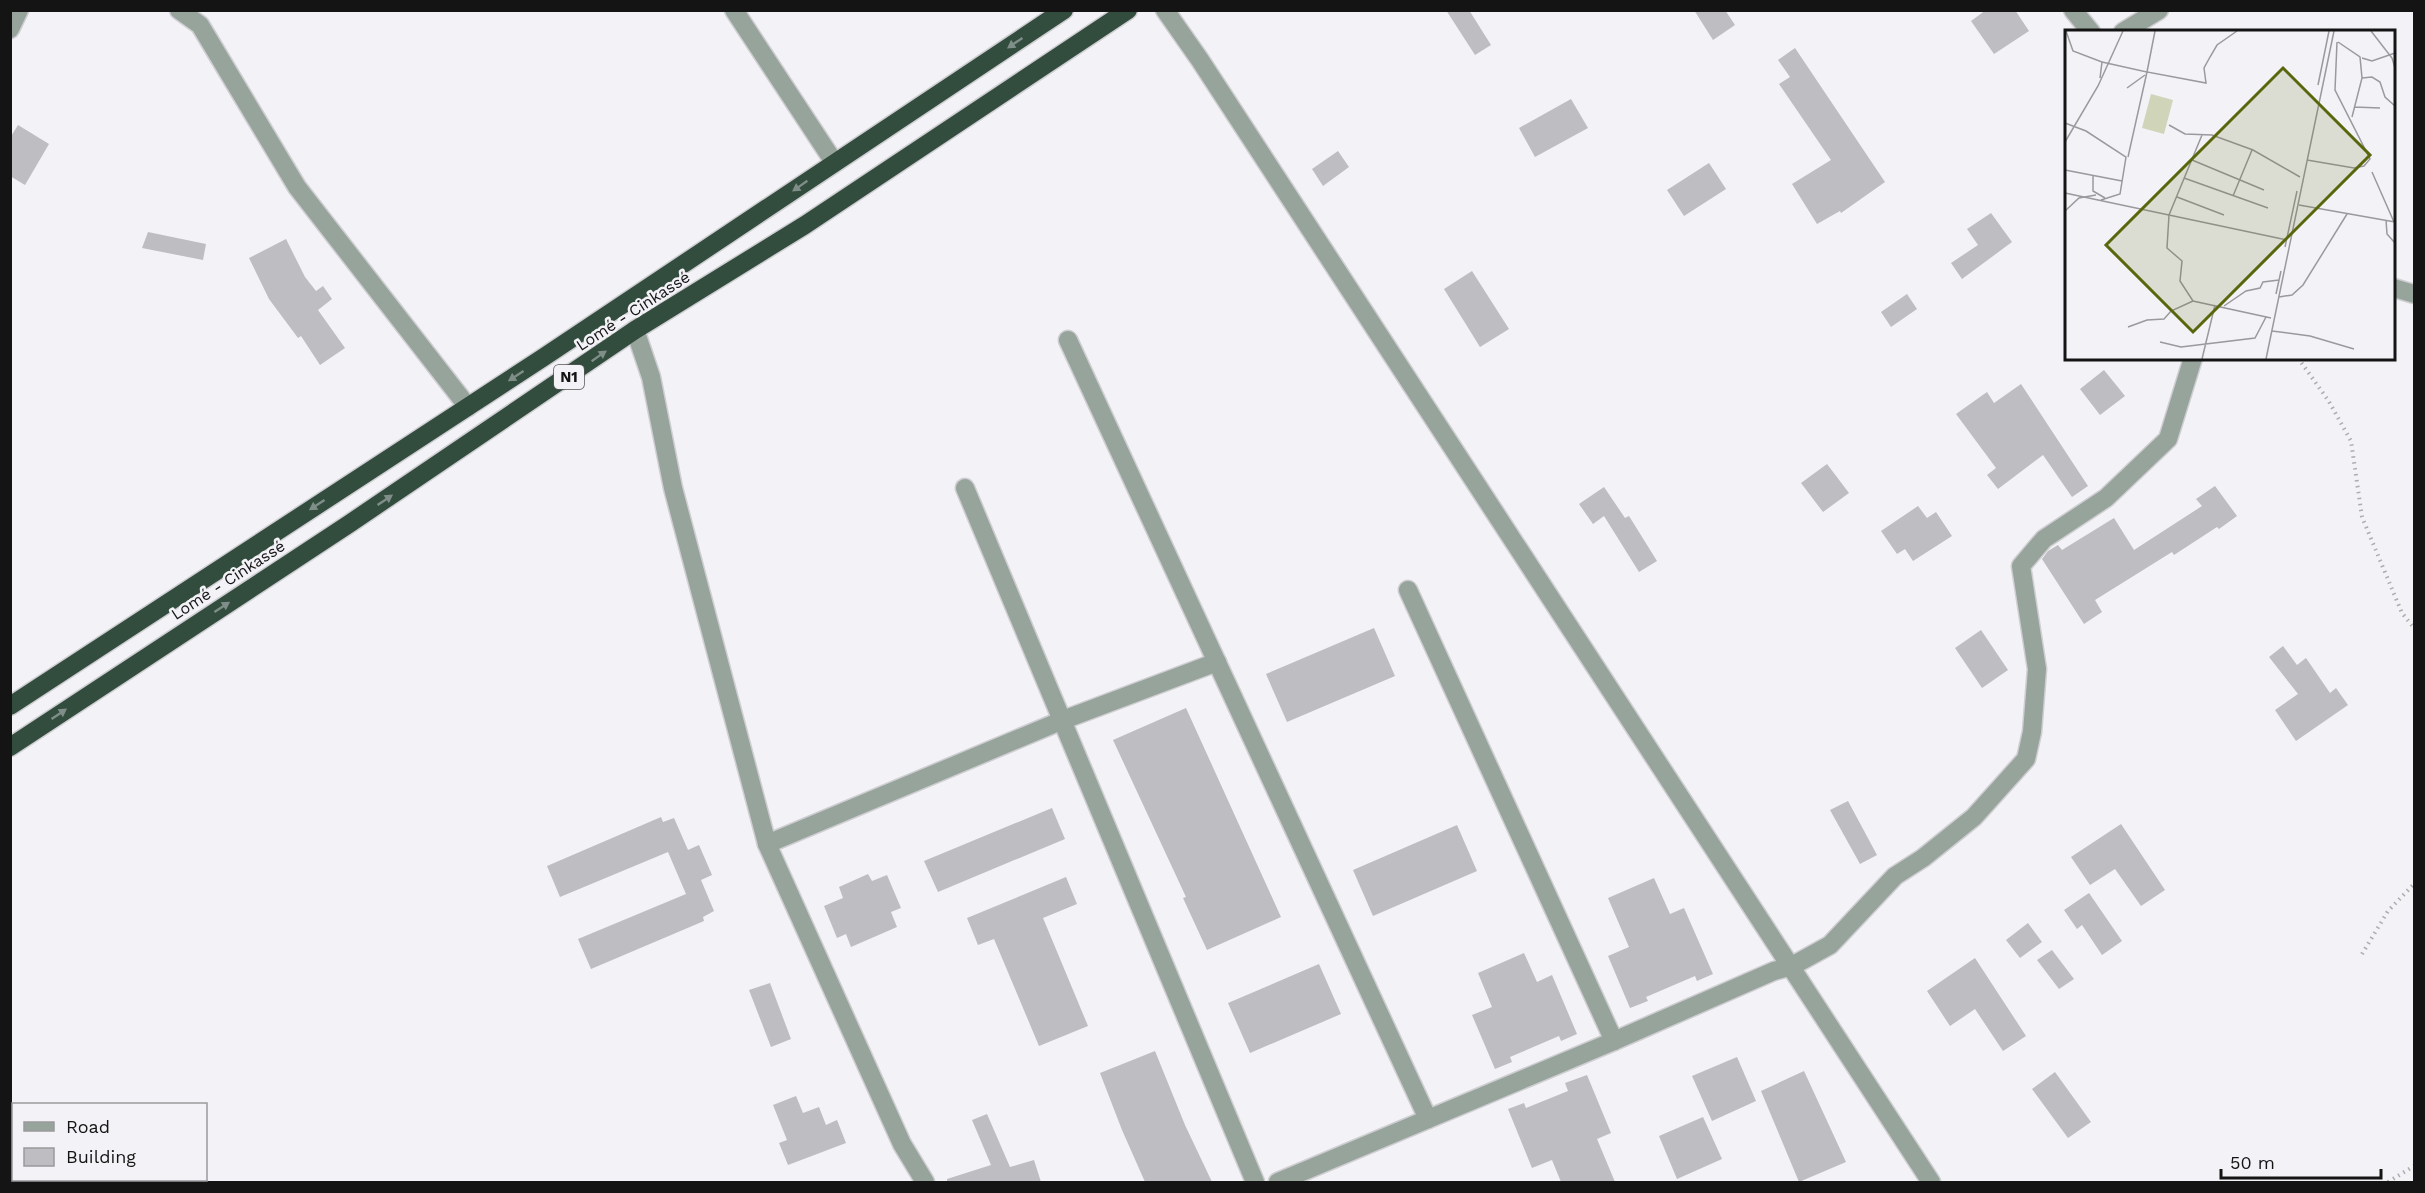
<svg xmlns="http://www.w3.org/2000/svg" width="2425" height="1193" font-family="'Work Sans',sans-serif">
	<rect width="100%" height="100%" fill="#f3f2f6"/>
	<g fill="#bebdc1">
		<polygon points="1446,10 1469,10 1491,45 1475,55"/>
		<polygon points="1694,10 1725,10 1735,25 1713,40"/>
		<polygon points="1986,10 2015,10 2029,31 1994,54 1971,21"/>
		<polygon points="1795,48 1885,182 1841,213 1840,211 1817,224 1792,184 1831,160 1779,84 1790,77 1778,60"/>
		<polygon points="1571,99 1588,128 1535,157 1519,128"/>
		<polygon points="18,125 49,144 25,185 10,176 10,138"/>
		<polygon points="1338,151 1349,167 1323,186 1312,169"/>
		<polygon points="1709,163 1726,189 1684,216 1667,190"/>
		<polygon points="1991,213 2012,242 1962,279 1951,263 1978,245 1967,229"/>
		<polygon points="148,232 206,244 203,260 142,248"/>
		<polygon points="286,239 305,277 316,291 323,286 332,299 318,310 345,348 320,365 301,336 298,338 269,299 249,258"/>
		<polygon points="1472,271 1509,329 1480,347 1444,289"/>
		<polygon points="1907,294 1917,309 1891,327 1881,312"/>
		<polygon points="2104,370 2125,396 2100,415 2080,389"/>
		<polygon points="2021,384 2088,486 2072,497 2043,455 1998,489 1987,475 1996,468 1956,414 1987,392 1994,403"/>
		<polygon points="1827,464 1849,493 1823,512 1801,483"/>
		<polygon points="2215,486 2237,516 2219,529 2217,527 2174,555 2172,552 2095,600 2102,612 2084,624 2042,559 2048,551 2058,545 2062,550 2114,518 2134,550 2202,506 2196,499"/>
		<polygon points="1604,487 1625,518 1629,516 1657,561 1639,572 1604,516 1593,524 1579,504"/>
		<polygon points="1918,506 1927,518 1936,512 1952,536 1913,561 1905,549 1897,554 1881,531"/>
		<polygon points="1374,628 1395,676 1287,722 1266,674"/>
		<polygon points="1981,630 2008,670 1982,688 1955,648"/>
		<polygon points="2283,646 2297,665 2306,658 2330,693 2336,688 2348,705 2296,741 2275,710 2298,694 2269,657"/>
		<polygon points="1186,708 1281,917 1207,950 1183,898 1186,897 1113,740"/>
		<polygon points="1848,801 1877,855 1860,864 1830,810"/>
		<polygon points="1052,808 1065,839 938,892 924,861"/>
		<polygon points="661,817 663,822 674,818 688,850 699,845 712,875 701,880 714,911 703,917 704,921 591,969 578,939 686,894 668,852 560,897 547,866"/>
		<polygon points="2121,824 2165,890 2141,906 2115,869 2090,885 2071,857"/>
		<polygon points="1457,825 1477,871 1373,916 1353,870"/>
		<polygon points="868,874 872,881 887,875 901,908 891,912 897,927 851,947 846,934 837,938 824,906 843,898 839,887"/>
		<polygon points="1066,877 1077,904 1043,918 1088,1026 1039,1046 994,939 978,945 967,918"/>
		<polygon points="1654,878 1670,914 1684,908 1713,974 1697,981 1695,976 1646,997 1648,1001 1630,1008 1608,956 1629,947 1608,898"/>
		<polygon points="2089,893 2122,941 2102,955 2082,925 2077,929 2064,910"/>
		<polygon points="2028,923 2042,942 2020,958 2006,940"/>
		<polygon points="2052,950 2074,979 2059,989 2037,960"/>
		<polygon points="1524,953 1537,982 1552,975 1577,1034 1561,1041 1559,1036 1510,1057 1512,1062 1495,1069 1472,1015 1492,1007 1478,973"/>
		<polygon points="1975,958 2026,1036 2003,1051 1975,1009 1950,1026 1927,991"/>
		<polygon points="1319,964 1341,1014 1250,1053 1228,1003"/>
		<polygon points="770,983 791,1039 771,1047 749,990"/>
		<polygon points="1155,1051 1185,1125 1212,1182 1145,1182 1122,1130 1100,1073"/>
		<polygon points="1737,1057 1756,1101 1712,1121 1692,1076"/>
		<polygon points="1804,1071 1846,1162 1799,1182 1761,1091"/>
		<polygon points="2055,1072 2091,1122 2068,1138 2032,1089"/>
		<polygon points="1587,1075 1611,1133 1597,1139 1615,1182 1561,1182 1552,1160 1532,1168 1508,1109 1524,1103 1526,1108 1568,1091 1565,1083"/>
		<polygon points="796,1096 803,1113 819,1107 826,1125 837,1120 846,1143 788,1165 779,1143 787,1140 773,1105"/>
		<polygon points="987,1114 1010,1167 1034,1160 1041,1182 947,1182 947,1179 991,1165 972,1120"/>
		<polygon points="1703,1117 1722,1159 1677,1179 1659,1136"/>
	</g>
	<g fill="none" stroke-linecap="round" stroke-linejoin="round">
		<defs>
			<g id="minor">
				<polyline points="179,10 200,25 297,187 468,407"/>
				<polyline points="734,10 834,162"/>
				<polyline points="1165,10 1200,60 1931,1182"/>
				<polyline points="2073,10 2091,32"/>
				<polyline points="10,29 19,10"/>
				<polyline points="2123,32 2159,10"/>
				<polyline points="2394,288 2414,294"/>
				<polyline points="635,330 651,377 673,488 767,844 902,1144 925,1182"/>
				<polyline points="1068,340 1428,1119"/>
				<polyline points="965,488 1255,1182"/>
				<polyline points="1408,590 1614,1041"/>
				<polyline points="767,844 1063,720 1217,662"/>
				<polyline points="1278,1182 1614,1041 1774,971 1792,966 1830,945 1895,876 1923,858 1974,817 2026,759 2032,732 2037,669 2021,566 2044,539 2106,498 2168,439 2193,358"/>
			</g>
			<g id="highway">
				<polyline points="10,706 544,357 1064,10"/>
				<polyline points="10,747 349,524 635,330 805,225 1128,10"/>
			</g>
		</defs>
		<use href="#minor" stroke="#cfced2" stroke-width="21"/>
		<use href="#highway" stroke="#cfced2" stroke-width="21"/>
		<g stroke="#adadb0" stroke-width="4" stroke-dasharray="1.5 4.5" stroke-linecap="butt">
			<polyline points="2298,358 2328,400 2351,441 2362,517 2402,613 2414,628"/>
			<polyline points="2362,954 2388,911 2414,884"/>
			<polyline points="2388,1182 2414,1166"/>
		</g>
		<use href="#minor" stroke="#97a49c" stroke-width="18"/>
		<use href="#highway" stroke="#324c3e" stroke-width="18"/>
	</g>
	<defs><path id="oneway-solid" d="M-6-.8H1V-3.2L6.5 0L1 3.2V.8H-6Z" transform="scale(1.5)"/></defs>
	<g fill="#7f8e88">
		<use href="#oneway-solid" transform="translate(1015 43) rotate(146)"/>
		<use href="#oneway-solid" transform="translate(800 186) rotate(145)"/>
		<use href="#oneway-solid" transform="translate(599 356) rotate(-35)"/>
		<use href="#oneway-solid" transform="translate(516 376) rotate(147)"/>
		<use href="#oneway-solid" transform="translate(385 500) rotate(-34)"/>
		<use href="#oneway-solid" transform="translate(317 505) rotate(147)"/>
		<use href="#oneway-solid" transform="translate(222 607) rotate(-33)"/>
		<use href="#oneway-solid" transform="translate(59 714) rotate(-34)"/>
	</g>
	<g text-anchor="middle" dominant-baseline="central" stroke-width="5" stroke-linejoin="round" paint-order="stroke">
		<rect fill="#f3f2f6" stroke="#575758" stroke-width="1.5" x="554" y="365" width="30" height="24" rx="4.5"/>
		<g font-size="15" font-weight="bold" fill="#141415">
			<text x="569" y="377">N1</text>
		</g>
		<g font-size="16" fill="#141415" stroke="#f3f2f6">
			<text transform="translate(633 311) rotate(-33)">Lomé - Cinkassé</text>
			<text transform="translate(228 580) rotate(-33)">Lomé - Cinkassé</text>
		</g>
	</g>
	<g transform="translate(2065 30)">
		<rect width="330" height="330" fill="#f3f2f6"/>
		<path d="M86,64l22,6 -9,34 -22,-6z" fill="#d0d4b9"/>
		<path fill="none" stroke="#9a999c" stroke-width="1.5" d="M1,1l7,20 29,11 -2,16M90,1l-8,41 59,11 -2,-15 6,-11 7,-12 20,-14M306,1l21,27 3,10M273,12l22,15 2,21 -10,39M297,28l10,3 23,-8M37,32l45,10 -19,85M297,48l10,-1 8,5 5,15 10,9M253,55l11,-54M62,58l18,-13M289,77l26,1M0,93l21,8 40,26 -6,37 -19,6M104,95l16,9 27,1 41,15 47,27M137,105l-33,80 -2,33 15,13 -2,20 13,20 78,17M0,112l33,-56 25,-55M127,130l72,30M242,130l47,8 10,-2 6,-7 -35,-69 2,-48M0,140l57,11M307,142l22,50M28,145v16l12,7M119,148l84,30M0,163l222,47M168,166l19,-46M112,167l47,18M234,175l96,17M0,181l14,-13 17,-3M321,190l1,14 8,9M220,217l12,-56M211,264l5,-23M214,267l13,-2 11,-10 44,-71M159,276l22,-15 14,-3 3,-6 16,-2M63,297l19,-7 17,-1 7,-8 22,-10M207,301l38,5 44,13M95,312l21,5 74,-9 11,-21M137,329l13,-54M201,329l68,-328"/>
		<path fill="#59660c" fill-opacity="0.15" stroke="#59660c" stroke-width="3" d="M218,38l87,87 -177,177 -87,-87z"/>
		<rect width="330" height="330" fill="none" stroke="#141415" stroke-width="3"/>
	</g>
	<rect width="2425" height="1193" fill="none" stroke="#141415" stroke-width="24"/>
	<rect x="12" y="1103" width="195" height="78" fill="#f3f2f6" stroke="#9a999c" stroke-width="1.5"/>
	<rect x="24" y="1122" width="30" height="9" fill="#97a49c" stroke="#9a999c" stroke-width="1.5"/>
	<text x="66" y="1133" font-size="18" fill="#141415">Road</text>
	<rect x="24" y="1148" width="30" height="18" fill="#bebdc1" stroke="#9a999c" stroke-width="1.5"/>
	<text x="66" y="1163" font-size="18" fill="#141415">Building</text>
	<path d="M2221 1169v9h160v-9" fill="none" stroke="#141415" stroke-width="3"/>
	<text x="2230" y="1169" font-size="18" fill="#141415" stroke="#f3f2f6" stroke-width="4.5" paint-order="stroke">50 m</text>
</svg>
